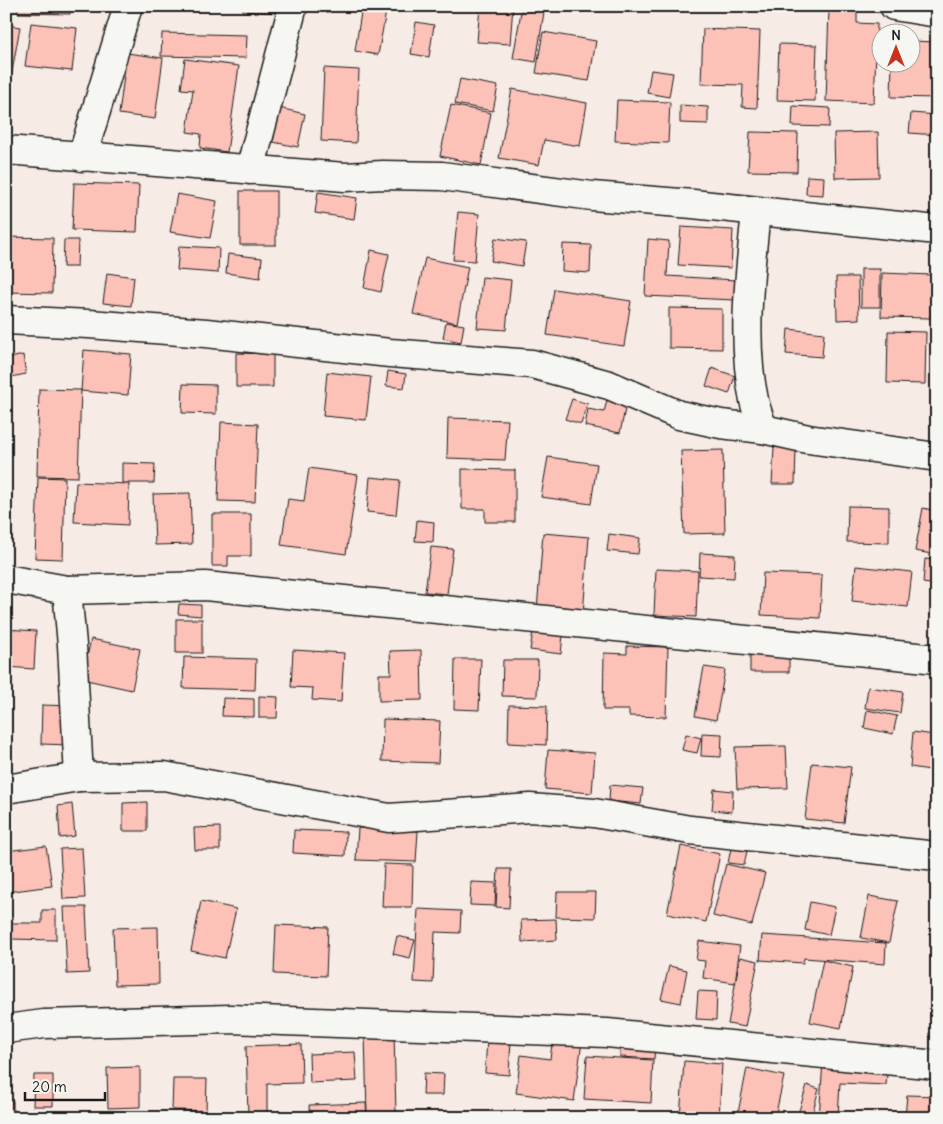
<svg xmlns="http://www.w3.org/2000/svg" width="943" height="1124" font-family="Delius,sans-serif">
	<rect width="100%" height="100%" fill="#f7ebe6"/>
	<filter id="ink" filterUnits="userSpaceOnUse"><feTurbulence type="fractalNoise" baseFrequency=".02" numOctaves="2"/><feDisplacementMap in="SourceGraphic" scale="10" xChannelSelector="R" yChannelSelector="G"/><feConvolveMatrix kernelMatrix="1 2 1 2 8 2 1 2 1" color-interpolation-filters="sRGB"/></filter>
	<g filter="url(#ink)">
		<g fill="#fcc1b7" stroke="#1c1c1c">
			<polygon points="18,6 70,6 70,14 18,13"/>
			<polygon points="243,6 279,6 279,13 243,11"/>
			<polygon points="362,6 387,6 378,55 355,51"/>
			<polygon points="480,6 513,6 510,44 477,42"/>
			<polygon points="522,6 545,6 536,62 513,58"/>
			<polygon points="829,8 857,9 857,23 877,24 874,103 826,101"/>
			<polygon points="416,22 434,25 429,57 411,54"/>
			<polygon points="31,23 77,28 72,71 25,66"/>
			<polygon points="6,25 20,27 6,105"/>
			<polygon points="703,29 760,31 757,108 742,107 743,85 701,84"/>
			<polygon points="543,32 596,41 589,81 536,73"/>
			<polygon points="162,33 247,35 246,58 161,56"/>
			<polygon points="910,41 937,42 937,98 891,97 892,62 910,62"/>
			<polygon points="779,44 817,45 815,101 777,100"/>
			<polygon points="127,53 163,58 155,119 119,114"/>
			<polygon points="185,59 239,66 227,152 200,148 201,134 187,132 193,90 181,89"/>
			<polygon points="324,68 359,70 356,143 321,141"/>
			<polygon points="651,70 673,73 669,97 647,93"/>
			<polygon points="460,79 498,86 493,111 455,104"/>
			<polygon points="512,89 587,103 580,146 544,140 539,165 499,158"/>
			<polygon points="617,100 670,102 668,143 615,141"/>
			<polygon points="451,105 491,113 481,165 440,156"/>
			<polygon points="680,105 708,107 708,124 680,123"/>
			<polygon points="793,106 830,108 829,127 792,126"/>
			<polygon points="279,108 305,114 298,147 273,142"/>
			<polygon points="911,113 937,115 937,135 909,133"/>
			<polygon points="750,132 798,133 797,172 748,171"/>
			<polygon points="878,132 879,177 835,178 834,133"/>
			<polygon points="807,176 824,177 823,195 806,194"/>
			<polygon points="74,183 139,185 137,232 72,230"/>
			<rect x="240" y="191" width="36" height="54"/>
			<polygon points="318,192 357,198 354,219 315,213"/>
			<polygon points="177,194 217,201 210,238 170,232"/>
			<polygon points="458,212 479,214 475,261 453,260"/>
			<polygon points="681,227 733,230 731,268 678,265"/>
			<polygon points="6,237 53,238 52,293 6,292"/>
			<polygon points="495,238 526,242 522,266 491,261"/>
			<polygon points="648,239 669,241 667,276 736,280 735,300 645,296"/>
			<polygon points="64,240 78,240 77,267 63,267"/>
			<polygon points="563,244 591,245 590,273 562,271"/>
			<polygon points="179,246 219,248 218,273 177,270"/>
			<polygon points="371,250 389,254 381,292 364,288"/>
			<polygon points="228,254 262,258 260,278 226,273"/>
			<polygon points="425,258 468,267 457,323 413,314"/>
			<rect x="861" y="269" width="19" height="38"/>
			<polygon points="107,273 134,277 131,306 103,303"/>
			<polygon points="882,273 932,275 931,318 881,317"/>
			<polygon points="482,277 511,280 506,330 477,328"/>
			<polygon points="836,277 858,277 859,319 837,320"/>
			<polygon points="554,289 631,301 624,346 547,335"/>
			<polygon points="669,308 722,309 722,349 669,348"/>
			<polygon points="446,322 464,325 461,342 443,338"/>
			<polygon points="788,329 824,333 822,357 786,354"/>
			<polygon points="888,331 926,332 925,384 887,383"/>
			<polygon points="84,350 131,354 128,395 81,391"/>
			<polygon points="236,353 273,354 273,387 236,387"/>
			<polygon points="23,355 26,374 6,378 6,359"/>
			<polygon points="712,368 735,376 729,394 706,386"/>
			<polygon points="388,371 406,374 404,388 386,386"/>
			<polygon points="327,372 371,377 366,420 323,416"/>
			<polygon points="183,384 216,385 216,414 182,413"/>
			<polygon points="39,389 81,390 78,477 37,476"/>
			<polygon points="608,396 627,400 620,433 585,426 588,409 604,412"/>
			<polygon points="572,399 588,404 581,424 565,419"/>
			<polygon points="448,418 508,420 505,460 447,458"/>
			<polygon points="221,422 258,424 255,502 218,501"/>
			<polygon points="774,447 796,448 795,484 772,484"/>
			<polygon points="723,450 725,533 684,534 681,451"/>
			<polygon points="548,457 597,464 591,504 541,497"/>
			<polygon points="122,463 155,464 154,483 122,483"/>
			<polygon points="309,468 358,475 346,554 281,545 288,499 304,501"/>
			<polygon points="462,469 515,470 515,522 485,522 485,509 462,509"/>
			<polygon points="38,477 65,478 63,559 35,558"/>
			<polygon points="370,477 400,480 396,515 367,512"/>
			<polygon points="76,482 129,484 128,525 74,522"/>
			<polygon points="190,493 192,544 155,545 153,494"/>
			<polygon points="848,506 889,507 889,543 847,542"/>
			<polygon points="923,508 937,511 937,555 915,551"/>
			<polygon points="212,514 251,514 251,556 228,556 228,566 212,566"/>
			<polygon points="417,520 434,522 433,542 415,541"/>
			<polygon points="543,533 589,537 583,614 537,610"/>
			<polygon points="609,534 640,538 638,554 607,551"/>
			<polygon points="431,547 453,549 447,594 425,592"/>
			<polygon points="700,553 735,555 734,578 699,576"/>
			<polygon points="925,559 937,560 937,585 923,583"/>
			<polygon points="856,566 912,572 908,607 852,601"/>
			<polygon points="656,569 698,571 696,617 654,615"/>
			<polygon points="763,573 822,575 820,618 761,615"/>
			<polygon points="179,604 201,605 201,616 178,614"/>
			<rect x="176" y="619" width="26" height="34"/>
			<polygon points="6,629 36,631 34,669 6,667"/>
			<polygon points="533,631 563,635 561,654 530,650"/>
			<polygon points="91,639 140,649 132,690 82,679"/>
			<polygon points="627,646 668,647 666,717 629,716 629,710 603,710 604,653 627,654"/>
			<polygon points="293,650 344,653 341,702 312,700 313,688 291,687"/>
			<polygon points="421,650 422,700 379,701 379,674 391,674 390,651"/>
			<polygon points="750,653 789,654 789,672 750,672"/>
			<polygon points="184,657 256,659 255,690 183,688"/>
			<polygon points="455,659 481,659 479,710 454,709"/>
			<polygon points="503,660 538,660 537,697 502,696"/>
			<polygon points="704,667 725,670 716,720 695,716"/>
			<polygon points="868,687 903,692 900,713 865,708"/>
			<polygon points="259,696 278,697 277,718 259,718"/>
			<polygon points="223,698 254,699 254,717 222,716"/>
			<polygon points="42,705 72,706 71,745 41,744"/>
			<polygon points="509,705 547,706 546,745 508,743"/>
			<polygon points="867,710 897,716 893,734 864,728"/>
			<polygon points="383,719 440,721 438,763 382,761"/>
			<polygon points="913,732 934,735 930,770 910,767"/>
			<polygon points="702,733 722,734 721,757 701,756"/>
			<polygon points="686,734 701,738 697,753 682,750"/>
			<polygon points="786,746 788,788 737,789 735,747"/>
			<polygon points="548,750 595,753 592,793 545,789"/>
			<polygon points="812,763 851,767 844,823 805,819"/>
			<polygon points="610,785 643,788 641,804 609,801"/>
			<polygon points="714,789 733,791 732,812 712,810"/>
			<polygon points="147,802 147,831 123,831 123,803"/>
			<polygon points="72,804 75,836 60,838 58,806"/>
			<polygon points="220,827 220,850 195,850 194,828"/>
			<polygon points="358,828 418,831 416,862 356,860"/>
			<polygon points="294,830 346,832 345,856 293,853"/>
			<polygon points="46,846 52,886 6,892 6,851"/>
			<polygon points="681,846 720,854 706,922 667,914"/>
			<polygon points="82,848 85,898 63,899 60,849"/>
			<polygon points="731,848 747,851 744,865 728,863"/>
			<polygon points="384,864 413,865 412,907 382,907"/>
			<polygon points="726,864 765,873 752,925 713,916"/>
			<polygon points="498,869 511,869 509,908 496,907"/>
			<polygon points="471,882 496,883 495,906 470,905"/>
			<polygon points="557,892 596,892 595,918 556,917"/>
			<polygon points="869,896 898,901 889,943 861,938"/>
			<polygon points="201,901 236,909 225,958 191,951"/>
			<polygon points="810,902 835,907 829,935 805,930"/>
			<polygon points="64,907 86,907 89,973 67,974"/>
			<polygon points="418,909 461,911 460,933 435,932 433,983 414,982"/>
			<polygon points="42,910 56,910 56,940 10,939 11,923 42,923"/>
			<polygon points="556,919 557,940 522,942 521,920"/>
			<polygon points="276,925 328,927 326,976 274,974"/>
			<polygon points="158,927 159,984 115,985 113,928"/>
			<polygon points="762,935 886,943 885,964 804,958 803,963 760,960"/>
			<polygon points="397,936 415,940 410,958 393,954"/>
			<polygon points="699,941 740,946 735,983 703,978 705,961 696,960"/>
			<polygon points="740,957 758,961 745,1027 728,1024"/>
			<polygon points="823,960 853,967 841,1028 810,1022"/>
			<polygon points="669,966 687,970 681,1003 661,999"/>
			<polygon points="698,991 717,992 716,1020 696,1019"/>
			<polygon points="394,1033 396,1114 367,1115 365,1034"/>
			<polygon points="553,1037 582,1041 574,1101 516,1093 521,1055 550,1059"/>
			<polygon points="487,1038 511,1040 509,1075 485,1073"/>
			<polygon points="620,1042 655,1043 654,1059 620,1057"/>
			<polygon points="301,1044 302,1083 267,1084 267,1115 248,1116 246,1046"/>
			<polygon points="355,1052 357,1081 310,1083 309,1054"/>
			<polygon points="587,1056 653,1060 651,1103 584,1099"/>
			<polygon points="684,1061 722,1064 719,1118 680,1118"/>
			<polygon points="823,1061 888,1064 886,1085 840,1083 838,1118 819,1118"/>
			<polygon points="140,1067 140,1107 108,1108 107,1068"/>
			<polygon points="747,1068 784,1076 775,1118 737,1118"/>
			<polygon points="424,1073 444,1074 443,1095 423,1095"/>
			<polygon points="34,1075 53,1075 53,1106 33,1106"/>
			<polygon points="173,1079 207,1079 206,1111 172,1110"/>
			<polygon points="807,1085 819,1089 811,1118 798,1114"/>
			<polygon points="907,1095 937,1096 937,1118 905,1118"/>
			<polygon points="6,1100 13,1101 13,1118 6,1118"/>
			<polygon points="366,1103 367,1118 310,1118 309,1105"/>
		</g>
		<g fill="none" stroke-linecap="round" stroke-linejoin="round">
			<defs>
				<g id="minor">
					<polyline points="894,6 937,13"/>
					<polyline points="6,150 345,177 383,175 442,176 592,196 693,204 937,230"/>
					<polyline points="82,157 128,6"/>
					<polyline points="250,170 293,6"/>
					<path d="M756,212c-6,59 -15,128 -2,188 2,10 6,19 9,29"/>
					<polyline points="6,320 89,324 206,333 390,353 532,364 609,385 679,415 721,424 763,429 808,439 937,457"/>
					<polyline points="6,579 67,590 205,586 937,659"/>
					<polyline points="67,590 72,645 79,777"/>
					<polyline points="6,789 79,777 164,776 389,818 530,808 594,813 690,830 937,856"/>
					<polyline points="6,1029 44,1024 231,1019 607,1033 937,1065"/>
				</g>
			</defs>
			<use href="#minor" stroke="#1c1c1c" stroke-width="31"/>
			<use href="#minor" stroke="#f6f6f2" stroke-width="28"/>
		</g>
	</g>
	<rect width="943" height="1124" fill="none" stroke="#f6f6f2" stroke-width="25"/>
	<rect x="12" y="12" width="918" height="1099" fill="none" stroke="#1c1c1c" stroke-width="2" filter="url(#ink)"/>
	<g transform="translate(896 48)"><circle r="24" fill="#f6f6f2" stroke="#9f9f9c"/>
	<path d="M0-4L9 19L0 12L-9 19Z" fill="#c8321e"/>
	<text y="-8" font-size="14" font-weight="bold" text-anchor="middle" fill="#1c1c1c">N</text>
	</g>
	<path d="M25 1092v8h80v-8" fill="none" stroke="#1c1c1c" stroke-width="2.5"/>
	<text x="32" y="1092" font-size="15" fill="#1c1c1c" stroke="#f6f6f2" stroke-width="4" paint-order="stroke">20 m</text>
</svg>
